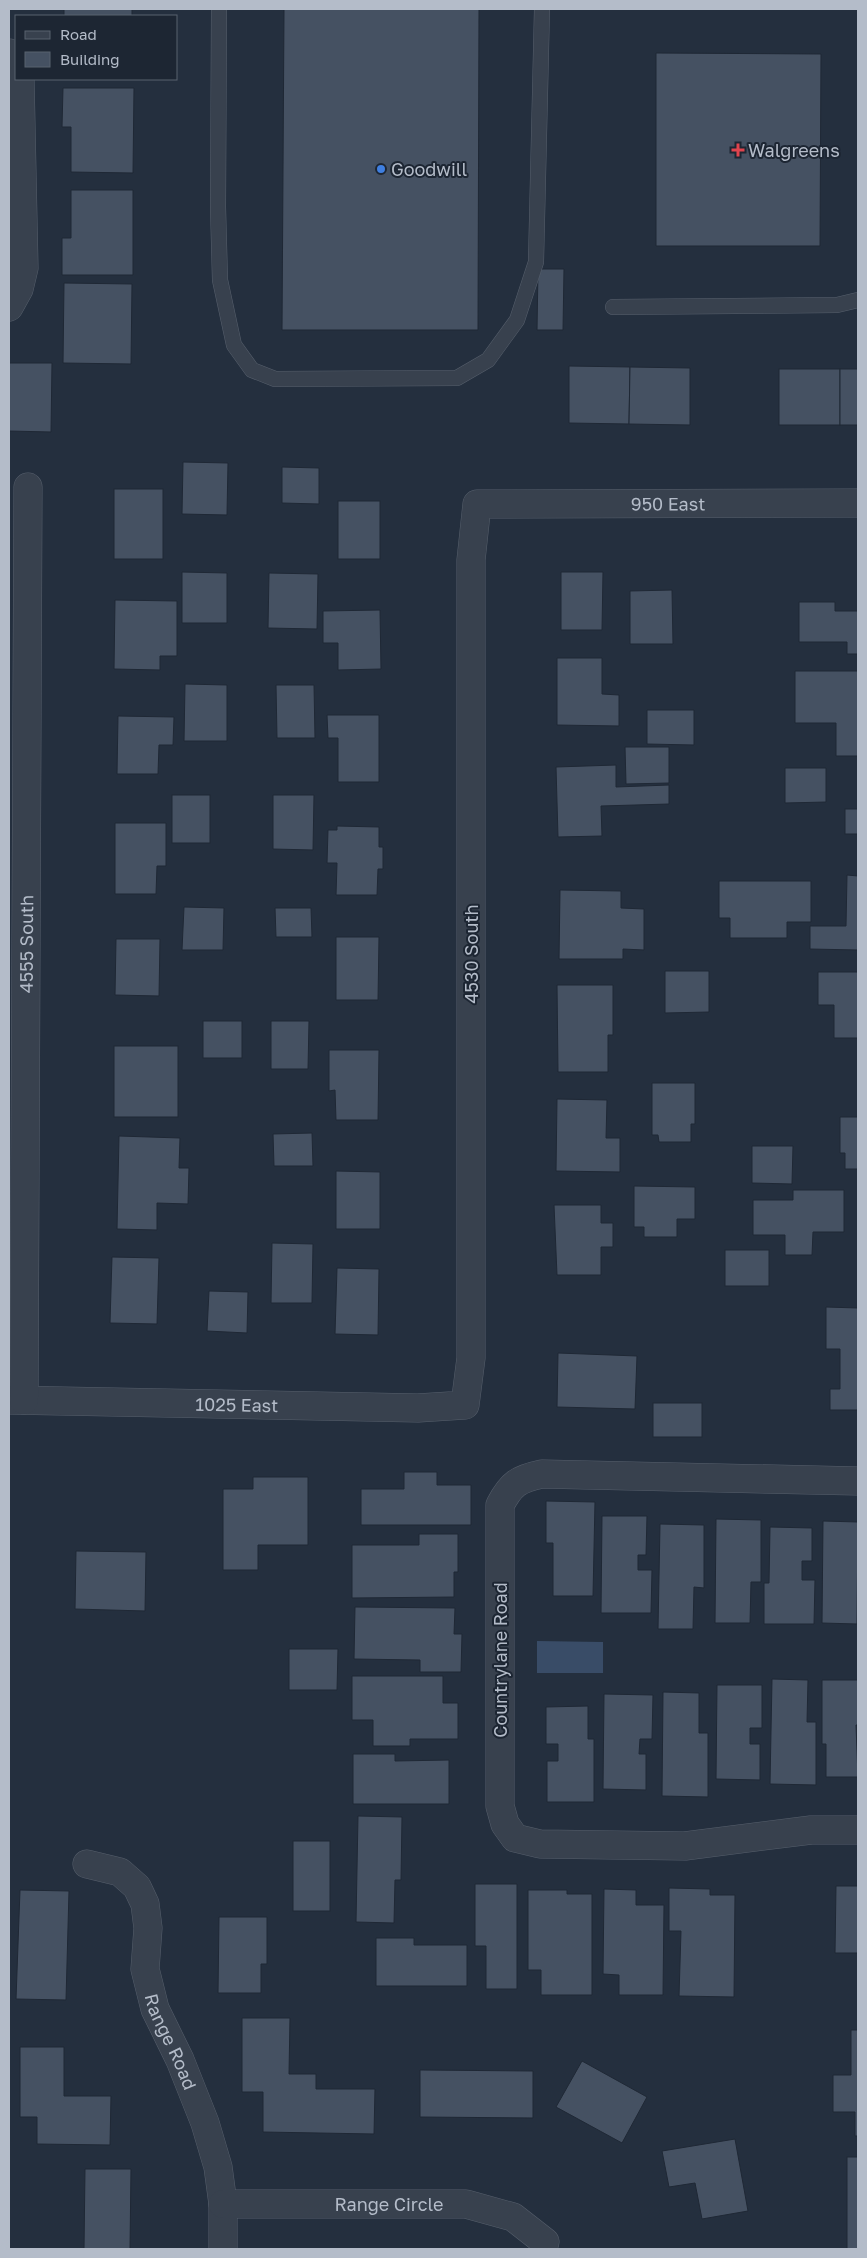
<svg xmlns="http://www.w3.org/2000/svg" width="867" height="2258" font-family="'Golos Text',sans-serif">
	<rect width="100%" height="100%" fill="#242f3e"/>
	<polygon fill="#394c67" points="537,1641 603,1642 603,1673 537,1673"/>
	<g fill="#455162" stroke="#1f2835">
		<rect x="64" y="9" width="68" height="7"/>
		<polygon points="284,9 479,9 478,330 282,330"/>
		<polygon points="656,53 821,54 820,246 656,246"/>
		<polygon points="63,88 134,88 133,173 71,172 71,127 62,127"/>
		<polygon points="71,190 133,190 133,275 62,275 62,238 71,238"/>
		<polygon points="538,269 564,269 563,330 537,330"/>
		<polygon points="64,283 132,284 131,364 63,363"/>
		<polygon points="9,363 52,363 51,432 9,431"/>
		<polygon points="569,366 630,367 629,424 569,423"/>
		<polygon points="630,367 690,368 690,425 629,424"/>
		<rect x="779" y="369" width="61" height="56"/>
		<rect x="840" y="369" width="18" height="56"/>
		<polygon points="183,462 228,463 227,515 182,514"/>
		<polygon points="282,467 319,468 319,504 282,503"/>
		<rect x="114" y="489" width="49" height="70"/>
		<rect x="338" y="501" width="42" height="58"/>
		<polygon points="182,572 227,573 227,623 182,623"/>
		<polygon points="561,572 603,572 602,630 561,630"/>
		<polygon points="269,573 318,574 317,629 268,628"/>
		<polygon points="672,590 673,644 630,644 630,591"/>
		<polygon points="115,600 177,601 177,656 160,656 160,670 114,669"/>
		<polygon points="799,602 835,602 835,611 858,611 858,654 847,654 847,642 799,642"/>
		<polygon points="380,610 381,669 338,670 338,643 323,643 323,611"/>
		<polygon points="557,658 602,658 602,694 619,695 619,726 557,725"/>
		<polygon points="795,671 858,671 858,756 836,756 836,723 795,723"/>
		<polygon points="185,684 227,685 227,741 184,741"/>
		<polygon points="276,685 314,685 315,738 277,738"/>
		<polygon points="647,710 694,710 694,745 647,744"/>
		<polygon points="327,715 379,715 379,782 338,782 338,738 328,738"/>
		<polygon points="118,716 174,717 173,745 159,745 158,774 117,774"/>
		<polygon points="625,747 669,747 669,783 626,784"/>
		<polygon points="616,765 616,787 669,785 669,804 601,806 602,836 558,837 556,767"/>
		<polygon points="785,768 826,768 826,802 785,803"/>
		<rect x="172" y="795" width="38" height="48"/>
		<polygon points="273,795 314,795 313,850 273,849"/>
		<rect x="845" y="809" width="13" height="25"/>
		<polygon points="115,823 166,823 166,866 157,866 156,894 115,894"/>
		<polygon points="337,826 379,827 379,847 383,847 383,869 378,869 377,895 336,895 337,863 327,863 328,830 337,830"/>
		<polygon points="847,875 858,876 858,950 810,949 810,926 846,926"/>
		<polygon points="719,881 811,881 811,922 787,922 787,938 730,938 730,918 719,918"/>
		<polygon points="560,890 621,891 621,908 644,909 644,950 623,949 623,959 559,959"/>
		<polygon points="184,907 224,908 223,950 182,950"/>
		<polygon points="275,908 311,908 312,937 276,937"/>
		<polygon points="336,937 379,937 378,1000 336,1000"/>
		<polygon points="116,939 160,939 159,996 115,995"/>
		<polygon points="665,971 709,971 709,1012 665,1013"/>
		<polygon points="818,972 858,972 858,1038 834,1038 834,1005 818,1005"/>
		<polygon points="557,985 613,985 613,1035 608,1035 608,1072 558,1072"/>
		<rect x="203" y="1021" width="39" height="37"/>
		<polygon points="271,1021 309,1021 308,1069 271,1069"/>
		<rect x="114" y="1046" width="64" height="71"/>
		<polygon points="329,1050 379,1050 378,1120 336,1120 335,1090 329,1091"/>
		<polygon points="652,1083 695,1083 695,1124 691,1124 691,1142 659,1142 658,1135 652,1135"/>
		<polygon points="557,1099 607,1100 606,1138 620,1138 620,1172 556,1171"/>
		<polygon points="840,1117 858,1117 858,1169 845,1169 845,1153 840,1153"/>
		<polygon points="312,1133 313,1166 274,1166 273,1134"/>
		<polygon points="119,1136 180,1138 179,1168 189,1168 188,1204 157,1203 157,1230 117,1229"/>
		<polygon points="752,1146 793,1146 792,1184 752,1183"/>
		<polygon points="336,1171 380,1172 380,1229 336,1229"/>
		<polygon points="634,1186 695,1187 695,1219 677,1219 677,1237 644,1237 644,1227 634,1227"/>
		<polygon points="793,1190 844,1190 844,1232 813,1232 812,1255 785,1255 785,1235 753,1235 753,1200 793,1200"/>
		<polygon points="554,1205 601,1205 601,1223 613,1223 613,1247 601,1247 601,1275 557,1275"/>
		<polygon points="272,1243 313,1244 312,1303 271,1303"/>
		<rect x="725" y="1250" width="44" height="36"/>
		<polygon points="112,1257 159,1258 157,1324 110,1323"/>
		<polygon points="337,1268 379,1269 378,1335 335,1334"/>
		<polygon points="209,1291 248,1292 247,1333 207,1331"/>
		<polygon points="826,1307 858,1308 858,1410 830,1410 830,1389 840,1389 840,1349 826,1349"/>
		<polygon points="558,1353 637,1356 635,1409 557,1407"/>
		<rect x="653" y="1403" width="49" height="34"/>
		<polygon points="404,1472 437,1472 437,1485 471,1485 471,1525 361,1525 361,1489 404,1489"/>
		<polygon points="253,1477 308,1477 308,1545 258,1545 258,1570 223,1570 223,1489 253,1489"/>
		<polygon points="546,1501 595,1502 593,1596 553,1596 553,1543 546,1543"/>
		<polygon points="602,1516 647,1516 646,1555 638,1555 638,1570 652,1570 651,1613 601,1613"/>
		<polygon points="716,1519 761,1520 761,1582 751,1582 750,1623 715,1623"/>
		<polygon points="823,1521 858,1522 857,1624 822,1623"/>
		<polygon points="660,1524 704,1525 704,1588 694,1587 693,1629 658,1629"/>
		<polygon points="770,1527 812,1528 812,1561 802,1561 802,1580 815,1580 814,1624 764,1624 764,1583 769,1583"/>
		<polygon points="419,1534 458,1534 458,1572 454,1572 454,1597 352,1598 352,1545 419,1545"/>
		<polygon points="76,1551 146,1552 145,1611 75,1609"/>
		<polygon points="355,1607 455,1608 454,1634 462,1634 461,1672 420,1672 420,1660 354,1659"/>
		<polygon points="289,1649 338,1649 337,1690 289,1690"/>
		<polygon points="352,1676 443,1676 443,1703 458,1703 458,1739 410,1739 410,1746 373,1746 373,1720 352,1720"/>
		<polygon points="772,1679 808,1680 807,1722 816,1722 816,1785 770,1784"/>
		<polygon points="822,1680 858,1680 858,1725 856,1725 858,1777 826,1777 826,1744 822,1744"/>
		<polygon points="717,1685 762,1685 762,1728 750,1728 750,1744 760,1744 760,1780 716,1779"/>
		<polygon points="663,1692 699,1693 699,1733 708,1733 708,1797 662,1796"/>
		<polygon points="604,1694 653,1695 652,1739 640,1739 639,1754 646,1754 646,1790 603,1789"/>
		<polygon points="588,1706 588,1739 594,1739 594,1802 547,1802 547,1761 558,1761 558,1744 546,1744 546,1707"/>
		<polygon points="353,1754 395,1754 395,1761 449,1760 449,1804 353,1804"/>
		<polygon points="358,1816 402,1817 401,1880 395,1880 394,1923 356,1922"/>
		<rect x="293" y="1841" width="37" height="70"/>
		<polygon points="475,1884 517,1884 517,1989 486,1989 486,1946 475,1946"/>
		<polygon points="836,1886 858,1886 858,1953 835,1953"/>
		<polygon points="669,1888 710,1889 710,1895 735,1895 734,1997 679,1996 681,1931 669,1931"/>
		<polygon points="604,1889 636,1890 636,1905 664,1905 663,1995 619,1995 619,1975 603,1974"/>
		<polygon points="20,1890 69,1891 66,2000 16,1999"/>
		<polygon points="528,1890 567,1890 567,1894 592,1894 592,1995 541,1995 541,1970 528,1970"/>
		<polygon points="219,1917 267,1917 267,1964 261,1964 261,1993 218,1993"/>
		<polygon points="376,1938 414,1938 414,1945 467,1945 467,1986 376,1986"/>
		<polygon points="242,2018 290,2018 289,2074 316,2074 316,2089 375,2089 374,2134 263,2132 263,2092 242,2092"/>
		<polygon points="851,2030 858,2030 858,2136 855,2136 855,2112 833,2112 833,2075 851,2075"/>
		<polygon points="20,2047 64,2047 64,2096 111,2096 110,2145 37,2144 37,2117 20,2117"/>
		<polygon points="582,2061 647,2097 622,2143 556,2107"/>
		<polygon points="420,2070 533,2071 533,2118 420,2117"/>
		<polygon points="735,2139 748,2211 702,2219 695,2183 669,2187 662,2151"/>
		<rect x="847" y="2157" width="11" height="92"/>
		<polygon points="85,2169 131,2169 130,2249 84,2249"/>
	</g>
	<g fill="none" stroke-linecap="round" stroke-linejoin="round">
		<defs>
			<g id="service">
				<polyline points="219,9 218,207 220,280 234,345 252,370 275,379 457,378 488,360 517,320 536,262 542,9"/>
				<polyline points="613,307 837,305 858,300"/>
			</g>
			<g id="minor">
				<polyline points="9,53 16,64"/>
				<polyline points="9,307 19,289 24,268 20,79"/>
				<path id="s1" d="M9,1400l409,8 47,-3 6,-47v-798l6,-56 381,-1"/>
				<path id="s2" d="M24,1400l4,-913"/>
				<path d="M858,1481l-316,-7c-24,5 -31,10 -42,31v301l5,18 10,14 25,6 145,2 126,-16h47"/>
				<path id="s3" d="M87,1864l33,8 17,15 8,17 3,24 -3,41 10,40 25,51 25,63 13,44 5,37v45"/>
				<path id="s4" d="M223,2204h243l47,13 32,25"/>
			</g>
		</defs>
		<use href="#service" stroke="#565f6c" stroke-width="16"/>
		<use href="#minor" stroke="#565f6c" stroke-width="29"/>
		<use href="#service" stroke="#38414e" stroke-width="15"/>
		<use href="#minor" stroke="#38414e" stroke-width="28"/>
	</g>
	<path fill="#e0444e" stroke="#1d2633" stroke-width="2" d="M735.5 142.5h5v5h5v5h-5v5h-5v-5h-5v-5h5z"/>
	<circle fill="#3f7fe0" stroke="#1d2633" stroke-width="2" cx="381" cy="169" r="5"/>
	<g text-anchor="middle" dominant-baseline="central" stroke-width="4" stroke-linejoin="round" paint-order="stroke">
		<g font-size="18" fill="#b4bcc9" stroke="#1d2633" text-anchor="start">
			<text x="748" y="150">Walgreens</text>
			<text x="391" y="169">Goodwill</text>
		</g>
		<g font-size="18" fill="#b4bcc9" stroke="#1d2633">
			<text stroke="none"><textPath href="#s1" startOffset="1549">950 East</textPath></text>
			<text stroke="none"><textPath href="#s2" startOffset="456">4555 South</textPath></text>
			<text transform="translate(471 954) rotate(-90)">4530 South</text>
			<text stroke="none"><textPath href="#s1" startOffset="228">1025 East</textPath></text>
			<text transform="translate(500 1660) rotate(-90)">Countrylane Road</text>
			<text stroke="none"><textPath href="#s3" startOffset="218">Range Road</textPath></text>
			<text stroke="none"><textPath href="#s4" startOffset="166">Range Circle</textPath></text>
		</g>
	</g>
	<rect width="867" height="2258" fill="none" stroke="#b4bcc9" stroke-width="20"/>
	<rect x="15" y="15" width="162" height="65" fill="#1d2633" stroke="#59626f"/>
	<rect x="25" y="31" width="25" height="8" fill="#38414e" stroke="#59626f"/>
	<text x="60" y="40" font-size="15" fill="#b4bcc9">Road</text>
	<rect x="25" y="52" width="25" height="15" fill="#455162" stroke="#59626f"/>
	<text x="60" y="65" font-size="15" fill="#b4bcc9">Building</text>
</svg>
